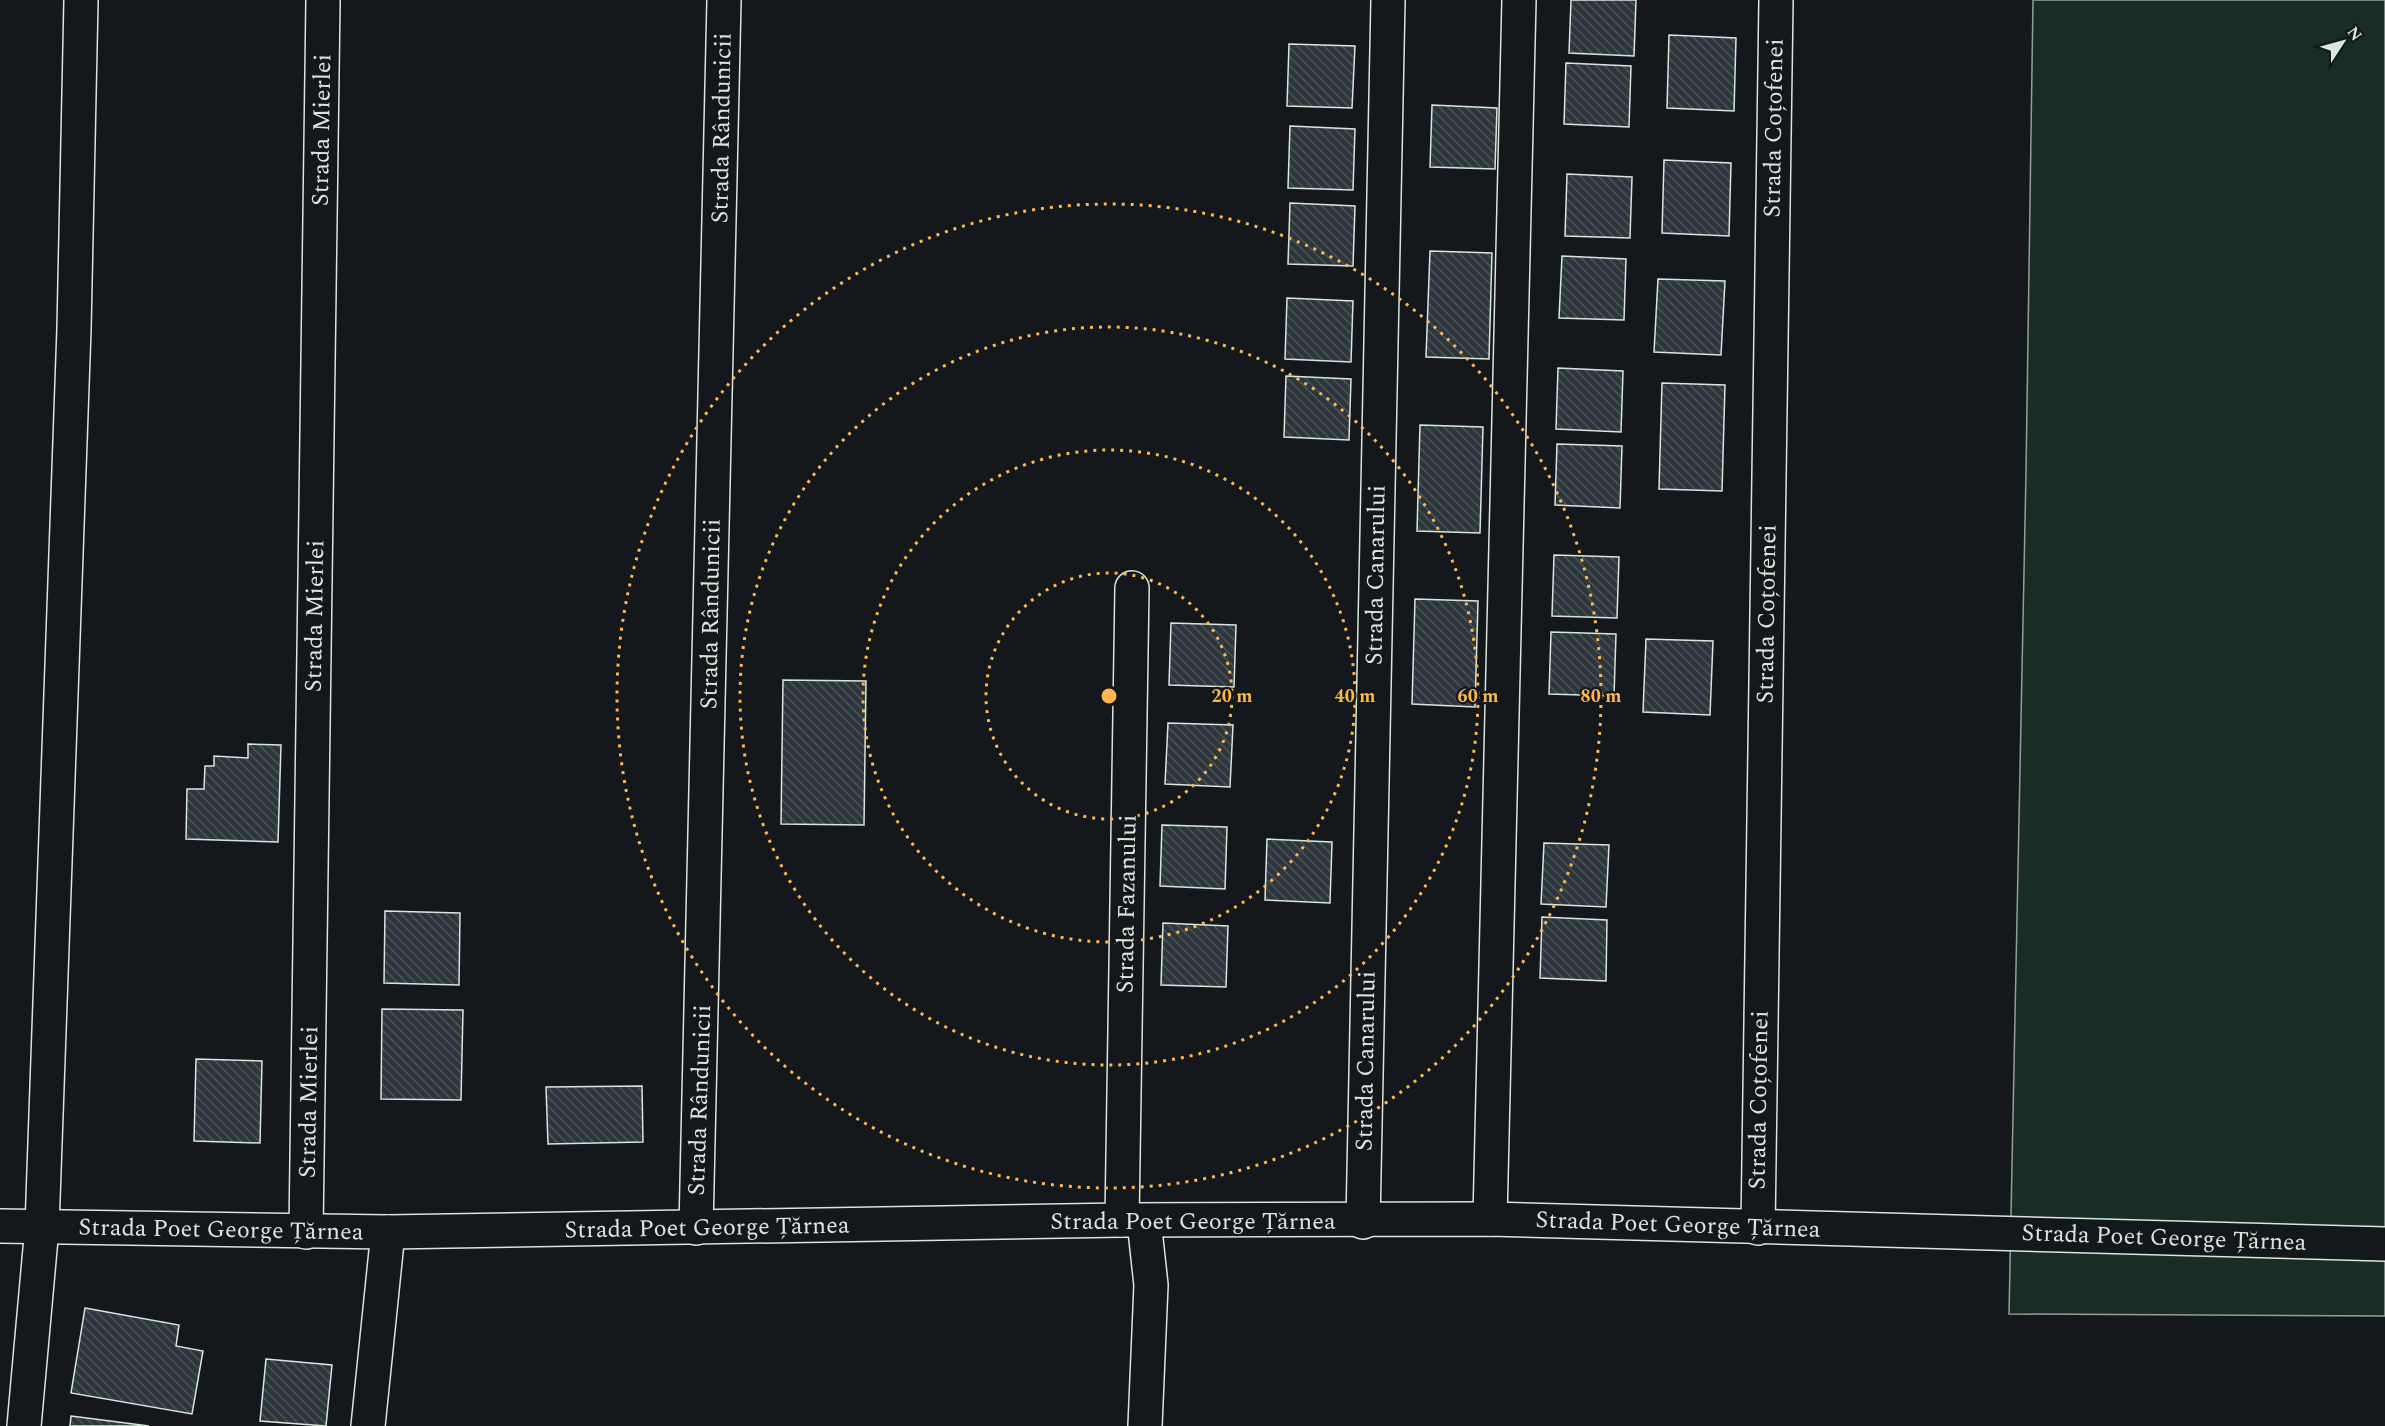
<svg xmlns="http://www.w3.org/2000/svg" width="2385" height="1426" font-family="Spectral,serif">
	<defs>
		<pattern id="building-back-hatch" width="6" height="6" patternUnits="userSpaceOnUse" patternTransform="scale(1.5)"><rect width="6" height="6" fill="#2c363c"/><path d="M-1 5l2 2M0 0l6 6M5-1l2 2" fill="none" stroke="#4a5358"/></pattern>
	</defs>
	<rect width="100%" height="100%" fill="#14181c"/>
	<polygon fill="#1a2d24" stroke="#939e99" stroke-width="1.5" points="2033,0 2385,0 2385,1316 2009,1314 2026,472"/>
	<g fill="url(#building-back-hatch)" stroke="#d8e6dc" stroke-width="1.5">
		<polygon points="1571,0 1636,0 1634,56 1569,53"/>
		<polygon points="1669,35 1736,38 1734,111 1667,108"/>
		<polygon points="1289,44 1355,46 1352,108 1287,106"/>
		<polygon points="1566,63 1631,66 1629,127 1564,124"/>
		<polygon points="1432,105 1497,108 1495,169 1430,167"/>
		<polygon points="1290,126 1355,129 1353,190 1288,188"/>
		<polygon points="1664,160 1731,163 1729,236 1662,233"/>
		<polygon points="1567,174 1632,177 1630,238 1565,236"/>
		<polygon points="1290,203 1355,206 1353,266 1288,264"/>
		<polygon points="1430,251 1492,253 1489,359 1426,357"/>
		<polygon points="1562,256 1626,259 1624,320 1559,318"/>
		<polygon points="1658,279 1725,281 1721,355 1654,352"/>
		<polygon points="1287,298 1353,301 1351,362 1285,359"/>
		<polygon points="1558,368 1623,371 1621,432 1556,429"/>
		<polygon points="1286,376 1351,379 1349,440 1284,437"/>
		<polygon points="1662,383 1725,385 1722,491 1659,489"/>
		<polygon points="1420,425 1483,427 1480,533 1417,531"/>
		<polygon points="1557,444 1622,446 1620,508 1555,505"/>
		<polygon points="1554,555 1619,557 1617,618 1552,616"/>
		<polygon points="1415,599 1478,601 1475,707 1412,704"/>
		<polygon points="1171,623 1236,625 1234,687 1169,685"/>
		<polygon points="1551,632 1616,634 1614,696 1549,694"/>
		<polygon points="1646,639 1713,641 1710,715 1643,712"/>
		<polygon points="783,680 866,681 864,825 781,824"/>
		<polygon points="1168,723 1233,725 1230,787 1165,784"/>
		<polygon points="248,744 281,745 278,842 186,839 187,789 204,789 205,766 214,766 214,756 248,758"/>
		<polygon points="1162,825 1227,827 1225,889 1160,886"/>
		<polygon points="1267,839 1332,842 1330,903 1265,900"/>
		<polygon points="1544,843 1609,845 1606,907 1541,904"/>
		<polygon points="385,911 460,913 459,985 384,983"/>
		<polygon points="1542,917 1607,920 1606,981 1540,978"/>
		<polygon points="1163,923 1228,926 1226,987 1161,985"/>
		<polygon points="382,1009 463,1010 461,1100 381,1099"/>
		<polygon points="196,1059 262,1061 260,1143 194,1141"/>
		<polygon points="642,1086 643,1142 548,1144 546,1087"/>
		<polygon points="85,1308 179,1325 176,1346 203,1351 192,1414 71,1393"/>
		<polygon points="266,1359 332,1365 326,1426 260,1421"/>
		<polygon points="71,1416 149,1426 70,1426"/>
	</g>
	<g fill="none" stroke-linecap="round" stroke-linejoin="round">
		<defs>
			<g id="minor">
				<polyline points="1490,1219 1519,0"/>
				<polyline points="1122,1220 1132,588"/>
				<polyline points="1144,1221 1151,1285 1145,1426"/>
				<polyline points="1363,1222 1388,0"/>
				<polyline points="0,1226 388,1232 1122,1220 1490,1219 2385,1244"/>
				<polyline points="696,1228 724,0"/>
				<polyline points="1758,1228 1776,0"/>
				<polyline points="306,1232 323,0"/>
				<polyline points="24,1426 42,1227 74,329 81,0"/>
				<polyline points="368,1426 388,1232"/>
			</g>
		</defs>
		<use href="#minor" stroke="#d8e6dc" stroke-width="36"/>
		<use href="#minor" stroke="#14181c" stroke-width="33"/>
	</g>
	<g fill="none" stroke="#ffb74d" stroke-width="3" stroke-dasharray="3 6">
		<circle cx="1109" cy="696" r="123"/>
		<circle cx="1109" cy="696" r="246"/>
		<circle cx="1109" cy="696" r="369"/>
		<circle cx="1109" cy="696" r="492"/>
	</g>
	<g text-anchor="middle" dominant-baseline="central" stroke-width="4.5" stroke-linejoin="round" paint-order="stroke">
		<g font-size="24" fill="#d8e6dc" stroke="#14181c">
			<text transform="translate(722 128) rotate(-89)">Strada Rândunicii</text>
			<text transform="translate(1774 128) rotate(-89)">Strada Coțofenei</text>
			<text transform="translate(322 130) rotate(-89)">Strada Mierlei</text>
			<text transform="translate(1376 575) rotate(-89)">Strada Canarului</text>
			<text transform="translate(711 614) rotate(-89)">Strada Rândunicii</text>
			<text transform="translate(1767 614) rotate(-89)">Strada Coțofenei</text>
			<text transform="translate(315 616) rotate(-89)">Strada Mierlei</text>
			<text transform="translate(1127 904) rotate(-89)">Strada Fazanului</text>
			<text transform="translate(1366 1061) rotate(-89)">Strada Canarului</text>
			<text transform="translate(700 1100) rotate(-88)">Strada Rândunicii</text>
			<text transform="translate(1759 1100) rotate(-89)">Strada Coțofenei</text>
			<text transform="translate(309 1102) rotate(-89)">Strada Mierlei</text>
			<text x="1193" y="1222">Strada Poet George Țărnea</text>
			<text transform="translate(1678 1225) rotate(2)">Strada Poet George Țărnea</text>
			<text transform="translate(707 1228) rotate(-1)">Strada Poet George Țărnea</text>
			<text transform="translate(221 1230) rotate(1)">Strada Poet George Țărnea</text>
			<text transform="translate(2164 1238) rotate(2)">Strada Poet George Țărnea</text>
		</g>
	</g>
	<circle cx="1109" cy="696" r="9" fill="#ffb74d" stroke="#14181c" stroke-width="3"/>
	<g font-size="18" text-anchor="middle" font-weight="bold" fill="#ffb74d" stroke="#14181c" stroke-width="4.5" stroke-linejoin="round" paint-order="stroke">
		<text x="1232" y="702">20 m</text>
		<text x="1355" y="702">40 m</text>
		<text x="1478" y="702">60 m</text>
		<text x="1601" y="702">80 m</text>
	</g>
	<g transform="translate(2343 42) rotate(54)" stroke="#14181c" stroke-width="4.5" paint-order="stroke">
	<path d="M0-4.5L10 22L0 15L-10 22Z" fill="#d8e6dc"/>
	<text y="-9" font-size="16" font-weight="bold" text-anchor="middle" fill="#d8e6dc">N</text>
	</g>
</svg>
